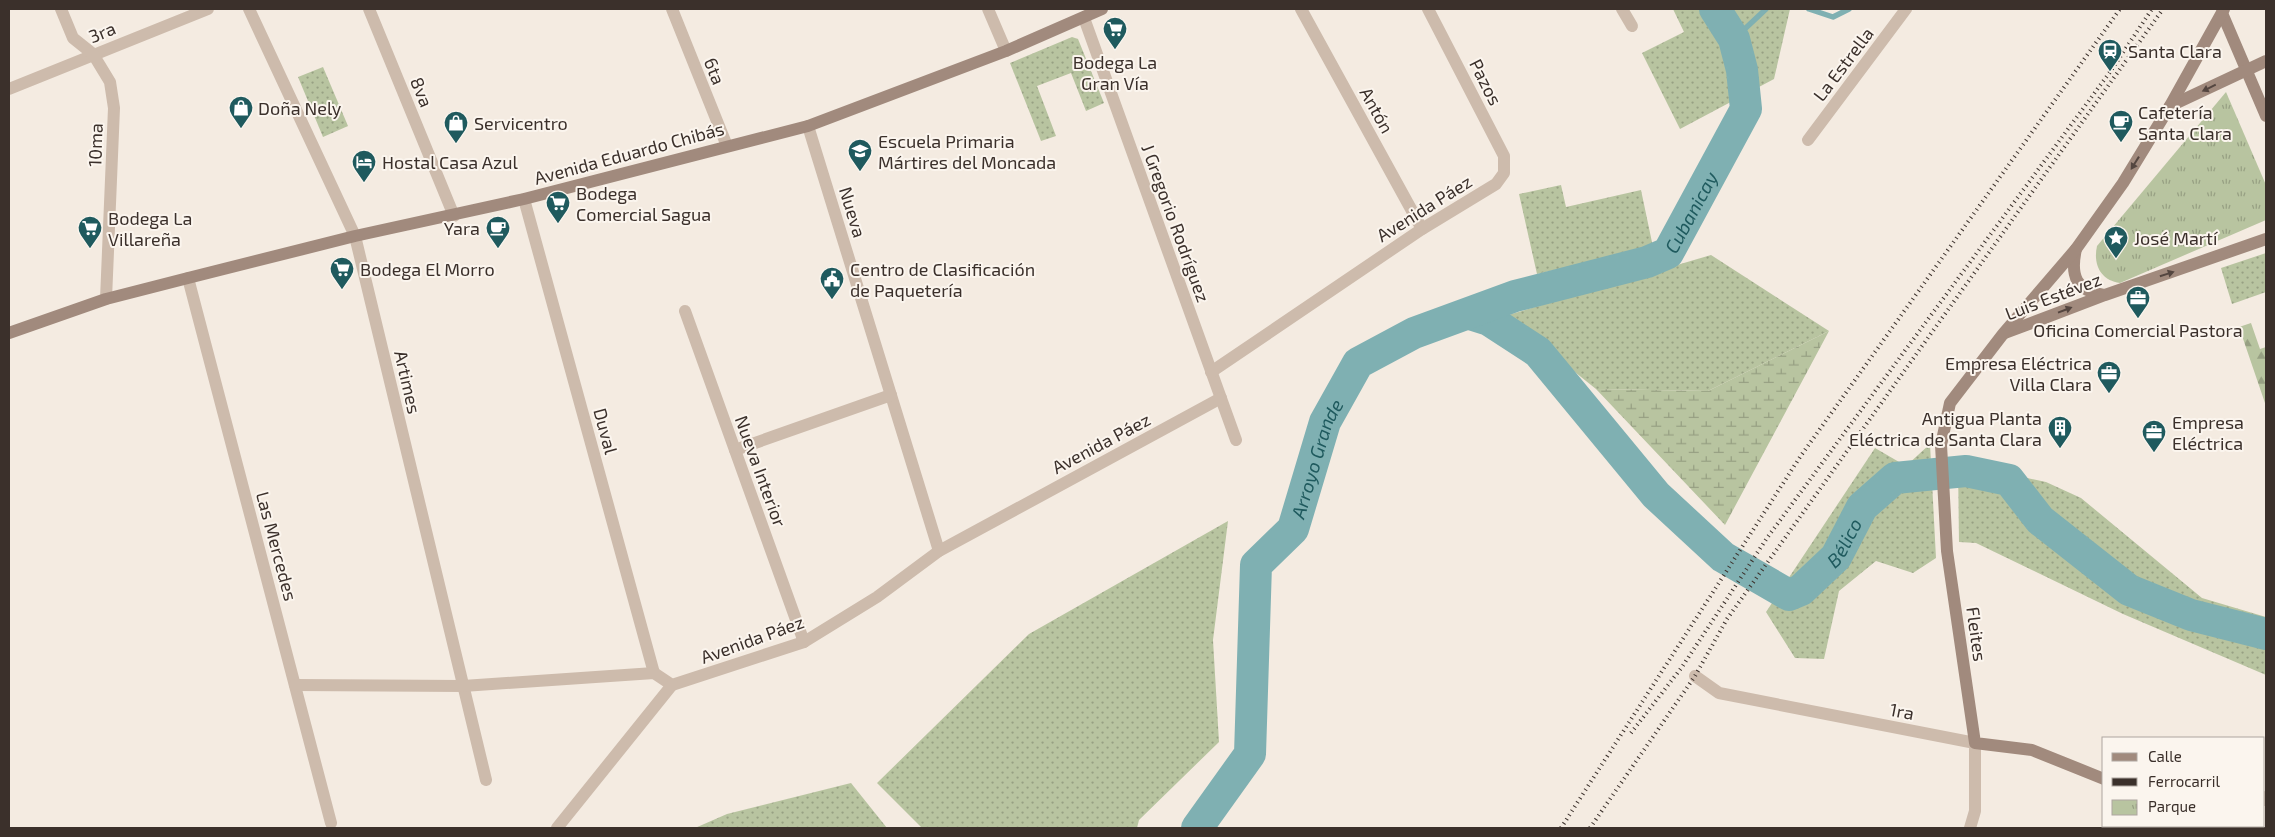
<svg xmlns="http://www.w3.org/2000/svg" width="2275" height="837" font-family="'Exo 2',sans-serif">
	<defs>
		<pattern id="grass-dots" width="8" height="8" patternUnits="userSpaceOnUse" patternTransform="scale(1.25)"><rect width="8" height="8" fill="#b8c4a0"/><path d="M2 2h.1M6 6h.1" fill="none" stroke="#97a083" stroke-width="1.8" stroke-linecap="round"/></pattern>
		<pattern id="forest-firs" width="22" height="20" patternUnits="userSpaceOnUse" patternTransform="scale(1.25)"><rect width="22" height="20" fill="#b8c4a0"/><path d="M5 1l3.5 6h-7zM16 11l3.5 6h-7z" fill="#97a083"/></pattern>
		<pattern id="wetland-marsh" width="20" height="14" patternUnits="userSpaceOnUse" patternTransform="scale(1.25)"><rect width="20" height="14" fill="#b8c4a0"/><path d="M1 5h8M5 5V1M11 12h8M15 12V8" fill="none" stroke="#97a083"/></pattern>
		<pattern id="park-tufts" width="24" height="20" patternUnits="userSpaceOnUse" patternTransform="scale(1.25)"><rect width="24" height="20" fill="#b8c4a0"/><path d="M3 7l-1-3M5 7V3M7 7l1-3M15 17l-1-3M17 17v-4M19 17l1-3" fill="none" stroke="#97a083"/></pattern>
	</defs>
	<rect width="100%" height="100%" fill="#f4ebe1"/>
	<g fill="url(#grass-dots)">
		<polygon points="1673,9 1790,9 1774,79 1680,129 1642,53 1684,32"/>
		<polygon points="1072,37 1078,39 1104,103 1086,111 1071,73 1037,86 1056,136 1041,141 1010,63"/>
		<polygon points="323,67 348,126 323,137 298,77"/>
		<polygon points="1561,185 1566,207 1641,190 1653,247 1537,274 1519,194"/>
		<polygon points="2266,253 2266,292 2232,304 2221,268"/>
		<polygon points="1711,255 1829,331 1708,391 1596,389 1505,316"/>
		<polygon points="1930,444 1936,558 1913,573 1876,561 1839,591 1824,659 1795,658 1766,612 1875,448 1906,466"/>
		<polygon points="1958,463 2046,482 2081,498 2202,598 2266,617 2266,675 2123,614 1976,543 1959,542"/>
		<polygon points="1228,521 1213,640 1219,742 1139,820 1137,828 922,828 877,783 1029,634"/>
		<polygon points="851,783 887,828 695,828 727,814"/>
	</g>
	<polygon fill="url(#forest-firs)" points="2251,323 2260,349 2266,347 2266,406 2239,327"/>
	<polygon fill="url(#wetland-marsh)" points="1829,331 1725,525 1596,389 1708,391"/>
	<path fill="url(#park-tufts)" d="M2226,92l40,93v35l-146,63c-20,-3 -27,-19 -23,-37z"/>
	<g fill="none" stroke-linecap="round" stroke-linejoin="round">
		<g stroke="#7fb0b2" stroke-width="5.5">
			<polyline points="1809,9 1833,17 1849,9"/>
			<polyline points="1734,39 1766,9"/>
		</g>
		<g stroke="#7fb0b2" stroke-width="32">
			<path id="s1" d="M1470,314l19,6 49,32 118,143 67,62 66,38 12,-5 35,-33 26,-50 33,-29 71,-7 43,9 31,40 89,70 62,25 75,19"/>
			<path id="s2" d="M1197,828l53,-74 6,-189 37,-36 32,-107 33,-59 56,-30 101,-37 132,-34 21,-9 78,-144 -4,-39 -8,-31 -19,-30"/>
		</g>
		<g stroke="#cdbbac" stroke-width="12">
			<polyline points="249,9 355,236 486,780"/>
			<polyline points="369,9 454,216"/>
			<polyline points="672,9 727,146"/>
			<polyline points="988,9 1006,51"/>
			<polyline points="1301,9 1422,229"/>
			<polyline points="1622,9 1632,26"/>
			<polyline points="1084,18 1236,440"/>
			<polyline points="9,89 208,9"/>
			<polyline points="808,126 939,551"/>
			<polyline points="1808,140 1906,9"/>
			<polyline points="524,199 654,673"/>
			<polyline points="188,278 331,823"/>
			<polyline points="685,311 804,642"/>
			<polyline points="1211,372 1422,229 1496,184 1504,173 1504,156 1428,9"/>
			<polyline points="735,450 891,395"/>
			<polyline points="1695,676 1719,693 1975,743 1975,811 1970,828"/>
			<polyline points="295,685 463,686 654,673 672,685 804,642 877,597 939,551 1221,398"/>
			<polyline points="2264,800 2266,797"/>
			<polyline points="557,828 672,685"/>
			<polyline points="2238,828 2241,826"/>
		</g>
		<polyline stroke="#cdbbac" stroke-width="12" points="61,9 73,38 93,54 110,82 114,108 106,299"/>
		<g stroke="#a18a7d" stroke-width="12">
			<polyline points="2222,13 2266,116"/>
			<polyline points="2170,106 2266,61"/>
			<path d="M2076,249c-6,27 0,42 28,46"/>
			<polyline points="9,333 106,299 188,278 355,236 524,199 808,126 1006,51 1102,9"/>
			<polyline points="2005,333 2105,295 2266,239"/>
			<polyline points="2104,779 2032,750 1975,743 1947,551 1941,445 1950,403 2003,334 2076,249 2123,183 2170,106 2224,9"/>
			<polyline points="2176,826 2180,828"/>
		</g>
		<g stroke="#3b302b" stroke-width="4" stroke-dasharray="1 4" stroke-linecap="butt">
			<polyline points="1631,733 1682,667 1767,538 2110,72 2152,9"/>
			<polyline points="1561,828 1800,457 2120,9"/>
			<polyline points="1590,828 1695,676 1727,619 2163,9"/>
		</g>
	</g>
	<defs><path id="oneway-solid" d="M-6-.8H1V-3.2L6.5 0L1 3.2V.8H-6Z" transform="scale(1.25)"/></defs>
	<g fill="#544640">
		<use href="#oneway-solid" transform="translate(2209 88) rotate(154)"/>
		<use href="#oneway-solid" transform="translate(2135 163) rotate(122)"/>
		<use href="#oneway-solid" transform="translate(2167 274) rotate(-18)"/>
		<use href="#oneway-solid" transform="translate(2065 310) rotate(-21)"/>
	</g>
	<defs>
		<symbol id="supermarket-pin" viewBox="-11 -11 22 30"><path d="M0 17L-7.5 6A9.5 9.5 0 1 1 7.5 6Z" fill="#1f5a5e" stroke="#fbf5ee"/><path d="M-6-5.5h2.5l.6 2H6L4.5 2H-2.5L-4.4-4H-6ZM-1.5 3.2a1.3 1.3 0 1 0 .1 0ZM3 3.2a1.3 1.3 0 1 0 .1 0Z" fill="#fff"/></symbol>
		<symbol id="station-pin" viewBox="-11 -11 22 30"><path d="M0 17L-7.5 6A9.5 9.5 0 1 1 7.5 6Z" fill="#1f5a5e" stroke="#fbf5ee"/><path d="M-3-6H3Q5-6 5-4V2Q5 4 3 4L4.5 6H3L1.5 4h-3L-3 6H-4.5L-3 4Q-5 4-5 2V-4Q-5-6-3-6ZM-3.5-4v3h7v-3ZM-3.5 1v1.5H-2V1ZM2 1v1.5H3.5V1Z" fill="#fff"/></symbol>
		<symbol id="shop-pin" viewBox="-11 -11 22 30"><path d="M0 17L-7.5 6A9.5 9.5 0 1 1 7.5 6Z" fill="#1f5a5e" stroke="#fbf5ee"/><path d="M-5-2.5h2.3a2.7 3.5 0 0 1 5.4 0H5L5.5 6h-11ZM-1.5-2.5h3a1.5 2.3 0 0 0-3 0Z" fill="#fff"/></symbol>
		<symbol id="cafe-pin" viewBox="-11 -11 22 30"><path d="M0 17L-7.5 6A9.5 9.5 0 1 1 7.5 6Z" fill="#1f5a5e" stroke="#fbf5ee"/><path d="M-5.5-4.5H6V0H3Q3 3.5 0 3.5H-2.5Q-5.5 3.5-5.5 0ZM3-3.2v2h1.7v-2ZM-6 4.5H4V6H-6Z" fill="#fff"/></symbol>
		<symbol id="school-pin" viewBox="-11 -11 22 30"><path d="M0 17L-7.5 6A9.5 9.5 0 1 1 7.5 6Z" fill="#1f5a5e" stroke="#fbf5ee"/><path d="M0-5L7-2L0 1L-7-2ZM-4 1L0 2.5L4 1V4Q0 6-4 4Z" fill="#fff"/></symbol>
		<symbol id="hotel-pin" viewBox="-11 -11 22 30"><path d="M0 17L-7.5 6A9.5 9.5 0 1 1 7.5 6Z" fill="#1f5a5e" stroke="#fbf5ee"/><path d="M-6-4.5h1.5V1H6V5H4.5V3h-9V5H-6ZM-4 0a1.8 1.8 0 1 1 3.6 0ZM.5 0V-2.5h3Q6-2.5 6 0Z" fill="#fff"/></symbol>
		<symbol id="sight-pin" viewBox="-11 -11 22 30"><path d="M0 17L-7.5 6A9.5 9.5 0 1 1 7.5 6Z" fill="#1f5a5e" stroke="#fbf5ee"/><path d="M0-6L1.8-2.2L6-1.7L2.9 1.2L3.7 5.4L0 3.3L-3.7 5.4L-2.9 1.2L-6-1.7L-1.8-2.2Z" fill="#fff"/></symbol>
		<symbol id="civic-pin" viewBox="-11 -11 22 30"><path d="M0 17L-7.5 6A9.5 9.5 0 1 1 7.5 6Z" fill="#1f5a5e" stroke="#fbf5ee"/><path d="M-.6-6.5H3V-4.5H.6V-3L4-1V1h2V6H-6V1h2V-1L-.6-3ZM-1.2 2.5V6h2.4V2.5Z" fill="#fff"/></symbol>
		<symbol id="office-pin" viewBox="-11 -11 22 30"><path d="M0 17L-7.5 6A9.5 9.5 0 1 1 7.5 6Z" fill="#1f5a5e" stroke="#fbf5ee"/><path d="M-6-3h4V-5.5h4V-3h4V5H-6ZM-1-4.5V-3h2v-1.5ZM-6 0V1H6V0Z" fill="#fff"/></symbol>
		<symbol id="building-pin" viewBox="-11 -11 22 30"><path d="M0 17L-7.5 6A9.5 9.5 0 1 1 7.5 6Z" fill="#1f5a5e" stroke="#fbf5ee"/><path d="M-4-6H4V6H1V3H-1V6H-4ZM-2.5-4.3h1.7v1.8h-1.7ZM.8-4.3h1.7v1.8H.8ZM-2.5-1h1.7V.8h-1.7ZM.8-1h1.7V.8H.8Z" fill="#fff"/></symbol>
	</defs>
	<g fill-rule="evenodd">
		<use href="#supermarket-pin" x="1101" y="15" width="28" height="38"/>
		<use href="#station-pin" x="2096" y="37" width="28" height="38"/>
		<use href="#shop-pin" x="227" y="94" width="28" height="38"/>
		<use href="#cafe-pin" x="2107" y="108" width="28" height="38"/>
		<use href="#shop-pin" x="442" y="109" width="28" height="38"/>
		<use href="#school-pin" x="846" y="137" width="28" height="38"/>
		<use href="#hotel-pin" x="350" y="148" width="28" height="38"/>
		<use href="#supermarket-pin" x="544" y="189" width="28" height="38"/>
		<use href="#supermarket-pin" x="76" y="214" width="28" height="38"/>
		<use href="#cafe-pin" x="484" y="214" width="28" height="38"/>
		<use href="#sight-pin" x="2102" y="224" width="28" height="38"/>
		<use href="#supermarket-pin" x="328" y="255" width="28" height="38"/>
		<use href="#civic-pin" x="818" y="265" width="28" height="38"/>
		<use href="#office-pin" x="2124" y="284" width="28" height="38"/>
		<use href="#office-pin" x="2095" y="359" width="28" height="38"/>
		<use href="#building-pin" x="2046" y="414" width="28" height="38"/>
		<use href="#office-pin" x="2140" y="418" width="28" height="38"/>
	</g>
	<g text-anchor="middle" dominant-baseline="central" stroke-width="4" stroke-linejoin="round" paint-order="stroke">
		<g font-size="18" fill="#3b302b" stroke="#fbf5ee">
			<text transform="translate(102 32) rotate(-22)">3ra</text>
			<text transform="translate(1843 64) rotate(-53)">La Estrella</text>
			<text transform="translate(715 71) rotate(68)">6ta</text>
			<text transform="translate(1486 82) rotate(63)">Pazos</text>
			<text transform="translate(422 92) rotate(68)">8va</text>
			<text transform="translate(1377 110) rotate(61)">Antón</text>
			<text transform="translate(95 145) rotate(-88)">10ma</text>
			<text transform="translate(629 153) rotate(-15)">Avenida Eduardo Chibás</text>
			<text transform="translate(1424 208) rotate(-32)">Avenida Páez</text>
			<text transform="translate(853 212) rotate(73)">Nueva</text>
			<text transform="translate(1176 223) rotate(70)">J Gregorio Rodríguez</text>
			<text transform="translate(2053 296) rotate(-21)">Luis Estévez</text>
			<text transform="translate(408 382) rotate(77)">Artimes</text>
			<text transform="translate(606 431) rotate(75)">Duval</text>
			<text transform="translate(1101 443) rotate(-28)">Avenida Páez</text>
			<text transform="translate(761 471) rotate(70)">Nueva Interior</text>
			<text transform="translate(277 546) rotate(75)">Las Mercedes</text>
			<text transform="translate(1977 634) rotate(82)">Fleites</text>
			<text transform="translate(752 639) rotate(-20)">Avenida Páez</text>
			<text transform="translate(1902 711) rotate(11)">1ra</text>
		</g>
		<g font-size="18" fill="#3b302b" stroke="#fbf5ee" text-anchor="start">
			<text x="2128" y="51">Santa Clara</text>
			<text x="1115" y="62" text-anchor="middle">Bodega La<tspan x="1115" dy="21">Gran Vía</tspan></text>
			<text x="258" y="108">Doña Nely</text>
			<text x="2138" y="112">Cafetería<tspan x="2138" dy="21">Santa Clara</tspan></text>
			<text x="474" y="123">Servicentro</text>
			<text x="878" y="141">Escuela Primaria<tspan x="878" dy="21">Mártires del Moncada</tspan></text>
			<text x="382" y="162">Hostal Casa Azul</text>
			<text x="576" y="193">Bodega<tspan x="576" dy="21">Comercial Sagua</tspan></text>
			<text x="108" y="218">Bodega La<tspan x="108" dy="21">Villareña</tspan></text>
			<text x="480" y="228" text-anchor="end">Yara</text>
			<text x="2134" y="238">José Martí</text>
			<text x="360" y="269">Bodega El Morro</text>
			<text x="850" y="269">Centro de Clasificación<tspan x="850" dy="21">de Paquetería</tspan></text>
			<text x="2138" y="330" text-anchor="middle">Oficina Comercial Pastora</text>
			<text x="2092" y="363" text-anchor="end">Empresa Eléctrica<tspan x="2092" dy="21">Villa Clara</tspan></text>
			<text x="2042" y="418" text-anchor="end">Antigua Planta<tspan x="2042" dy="21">Eléctrica de Santa Clara</tspan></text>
			<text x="2172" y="422">Empresa<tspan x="2172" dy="21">Eléctrica</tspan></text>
		</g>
		<g font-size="19" font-style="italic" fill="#1f5a5e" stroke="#fbf5ee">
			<text stroke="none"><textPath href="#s2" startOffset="888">Cubanicay</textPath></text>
			<text stroke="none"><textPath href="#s2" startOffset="406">Arroyo Grande</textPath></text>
			<text stroke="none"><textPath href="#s1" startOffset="509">Bélico</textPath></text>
		</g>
	</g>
	<rect width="2275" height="837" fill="none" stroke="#3b302b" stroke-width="20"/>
	<rect x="2102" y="737" width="162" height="90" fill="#fbf5ee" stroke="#aea6a0"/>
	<rect x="2112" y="753" width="25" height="8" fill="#a18a7d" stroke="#aea6a0"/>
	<text x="2148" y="762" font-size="15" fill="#3b302b">Calle</text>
	<rect x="2112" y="778" width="25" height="8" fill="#3b302b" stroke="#aea6a0"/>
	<text x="2148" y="787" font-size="15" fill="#3b302b">Ferrocarril</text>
	<rect x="2112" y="800" width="25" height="15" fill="url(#park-tufts)" stroke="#aea6a0"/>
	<text x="2148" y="812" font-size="15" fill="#3b302b">Parque</text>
</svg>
